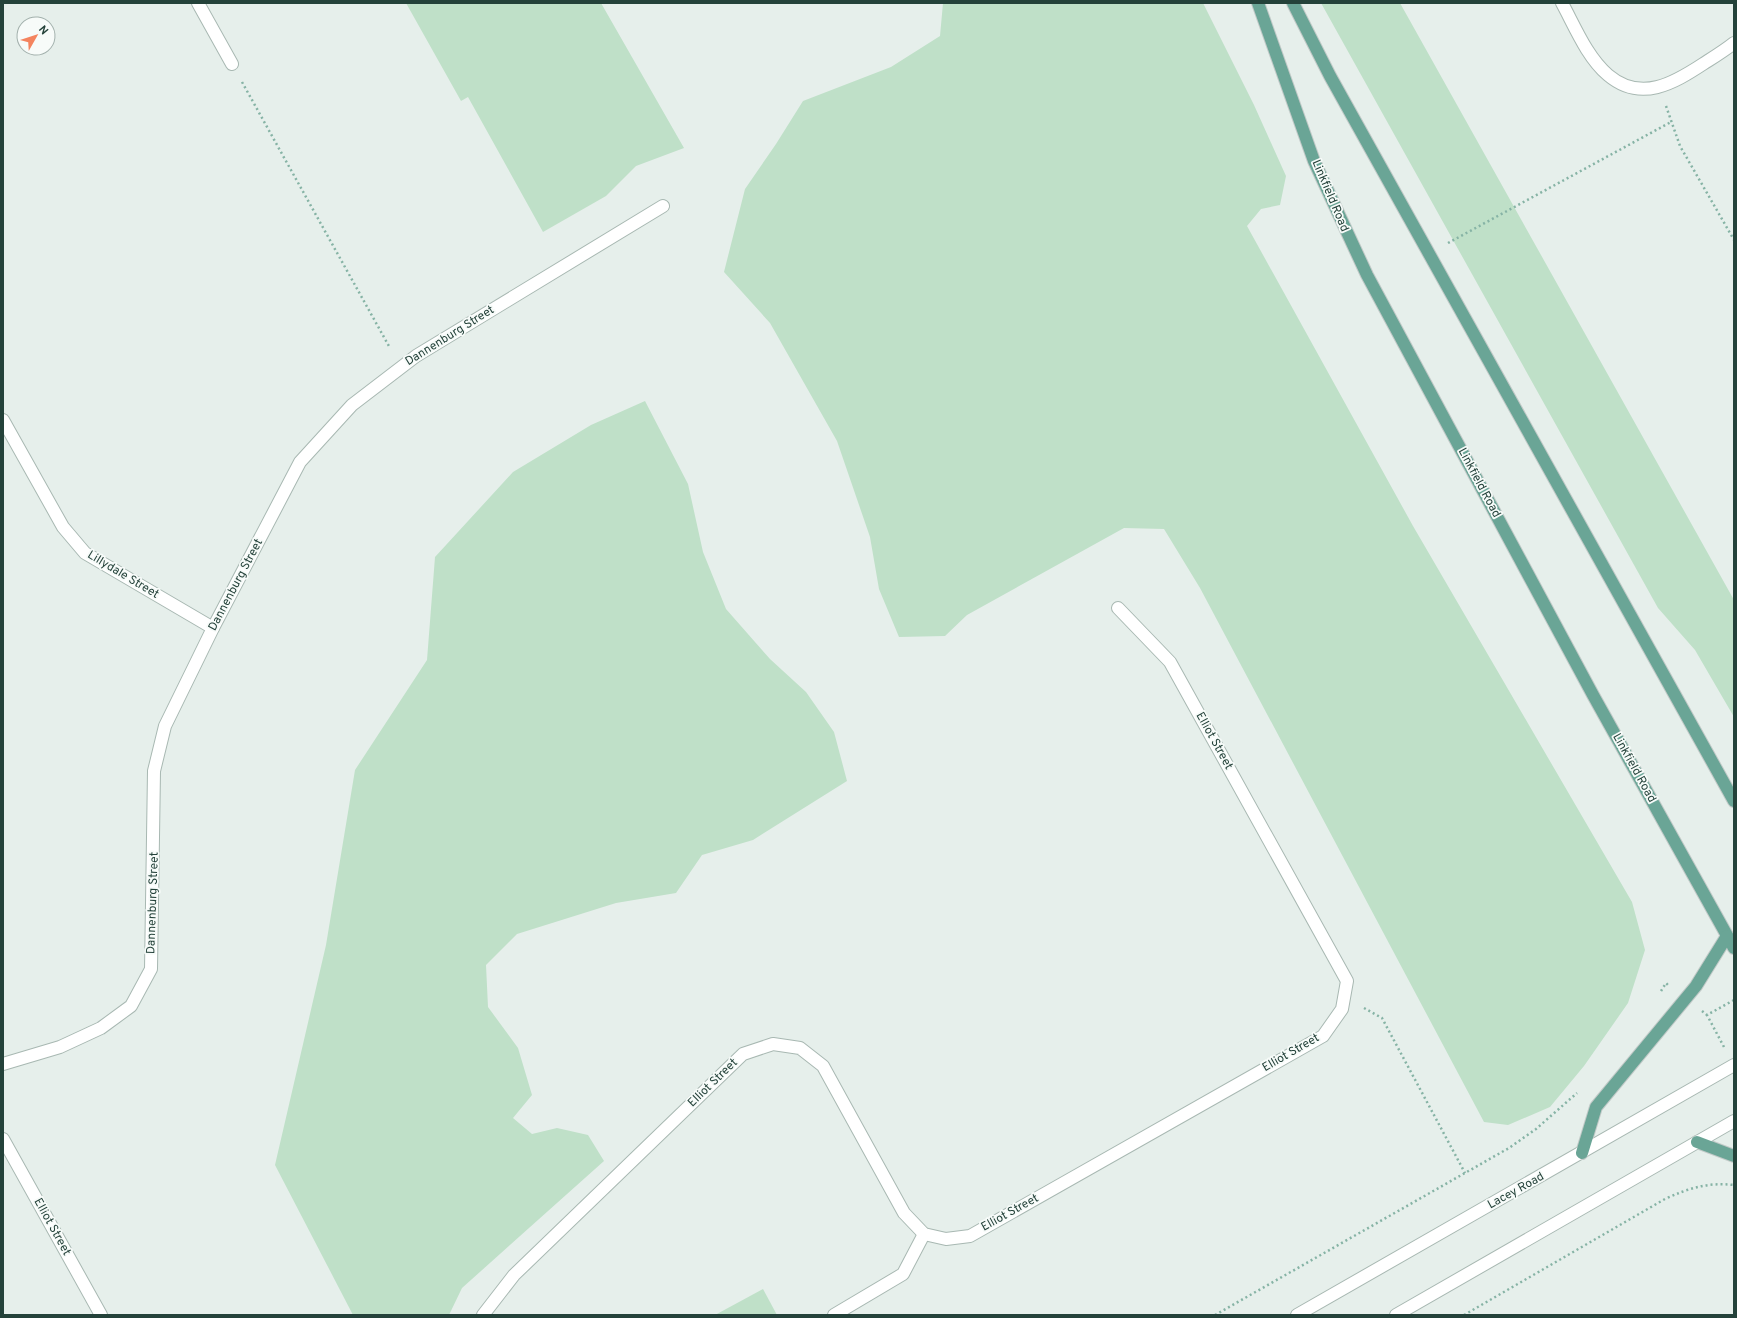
<svg xmlns="http://www.w3.org/2000/svg" width="1737" height="1318" font-family="Overpass,sans-serif">
	<rect width="100%" height="100%" fill="#e6efeb"/>
	<g fill="#bfe0c8">
		<polygon points="406,3 601,3 684,148 636,166 606,196 543,232 468,97 461,101"/>
		<polygon points="943,3 1203,3 1254,105 1286,176 1280,205 1261,209 1247,226 1413,526 1632,902 1645,950 1628,1003 1584,1066 1550,1107 1508,1125 1484,1122 1200,588 1164,529 1124,528 967,615 945,636 899,637 879,589 870,537 837,441 770,323 724,272 745,189 776,144 803,101 891,67 940,36"/>
		<polygon points="1321,3 1400,3 1734,600 1734,717 1695,650 1658,608"/>
		<polygon points="645,401 688,484 703,552 726,609 770,659 806,692 834,732 847,781 753,840 702,855 676,893 616,903 517,934 486,965 488,1007 518,1048 532,1095 513,1118 532,1134 557,1128 588,1135 604,1161 462,1288 449,1315 353,1315 275,1165 326,945 355,770 427,660 435,557 513,472 591,425"/>
		<polygon points="763,1289 777,1315 715,1315"/>
	</g>
	<g fill="none" stroke-linecap="round" stroke-linejoin="round">
		<defs>
			<g id="minor">
				<polyline points="198,3 232,64"/>
				<path d="M1562,3c13,24 25,54 46,72 33,28 66,8 95,-11 11,-7 21,-13 31,-21"/>
				<polyline points="3,420 63,527 85,553 213,628"/>
				<polyline points="3,1064 60,1047 101,1028 131,1006 151,969 154,771 165,726 213,628 300,462 352,405 416,356 663,206"/>
				<polyline points="3,1139 101,1315"/>
				<polyline points="483,1315 514,1275 743,1054 773,1044 800,1048 823,1066 904,1213 924,1234 946,1239 970,1236 1323,1036 1342,1009 1347,981 1170,662 1118,608"/>
				<polyline points="834,1315 903,1274 924,1234"/>
				<polyline points="1297,1315 1734,1065"/>
				<polyline points="1396,1315 1734,1121"/>
			</g>
			<g id="major">
				<polyline points="1258,3 1314,161 1367,275 1593,695 1734,948"/>
				<polyline points="1293,3 1330,76 1734,801"/>
				<polyline points="1697,1142 1734,1156"/>
				<polyline points="1582,1153 1596,1107 1696,986 1727,936"/>
			</g>
		</defs>
		<use href="#minor" stroke="#a8b8b2" stroke-width="14"/>
		<use href="#major" stroke="#c2cac8" stroke-width="14"/>
		<g stroke="#86b3a5" stroke-width="2.5" stroke-dasharray="2 3" stroke-linecap="butt">
			<polyline points="242,82 390,348"/>
			<polyline points="1666,106 1680,146 1734,240"/>
			<polyline points="1448,243 1671,122"/>
			<polyline points="1661,991 1666,983 1668,985"/>
			<polyline points="1364,1008 1382,1018 1465,1173"/>
			<polyline points="1702,1011 1707,1015"/>
			<polyline points="1724,1047 1707,1015 1734,1000"/>
			<polyline points="1215,1315 1509,1148 1536,1129 1577,1093"/>
			<path d="M1464,1315l201,-116c24,-11 43,-17 69,-14"/>
		</g>
		<use href="#minor" stroke="#fff" stroke-width="12"/>
		<use href="#major" stroke="#6aa596" stroke-width="12"/>
	</g>
	<g text-anchor="middle" dominant-baseline="central" stroke-width="3.5" stroke-linejoin="round" paint-order="stroke">
		<g font-size="12" fill="#24423a" stroke="#f7fbf9">
			<text transform="translate(1330 196) rotate(67)">Linkfield Road</text>
			<text transform="translate(450 336) rotate(-32)">Dannenburg Street</text>
			<text transform="translate(1479 483) rotate(62)">Linkfield Road</text>
			<text transform="translate(123 575) rotate(31)">Lillydale Street</text>
			<text transform="translate(236 585) rotate(-62)">Dannenburg Street</text>
			<text transform="translate(1214 741) rotate(61)">Elliot Street</text>
			<text transform="translate(1634 768) rotate(61)">Linkfield Road</text>
			<text transform="translate(153 903) rotate(-88)">Dannenburg Street</text>
			<text transform="translate(1291 1053) rotate(-30)">Elliot Street</text>
			<text transform="translate(713 1083) rotate(-44)">Elliot Street</text>
			<text transform="translate(1516 1191) rotate(-29)">Lacey Road</text>
			<text transform="translate(1010 1213) rotate(-29)">Elliot Street</text>
			<text transform="translate(52 1227) rotate(61)">Elliot Street</text>
		</g>
	</g>
	<rect width="1737" height="1318" fill="none" stroke="#24423a" stroke-width="8"/>
	<g transform="translate(36 36) rotate(51)"><circle r="19" fill="#f7fbf9" stroke="#a3b1ad"/>
	<path d="M0-3L7 15L0 10L-7 15Z" fill="#f4845f"/>
	<text y="-6" font-size="11" font-weight="bold" text-anchor="middle" fill="#24423a">N</text>
	</g>
</svg>
